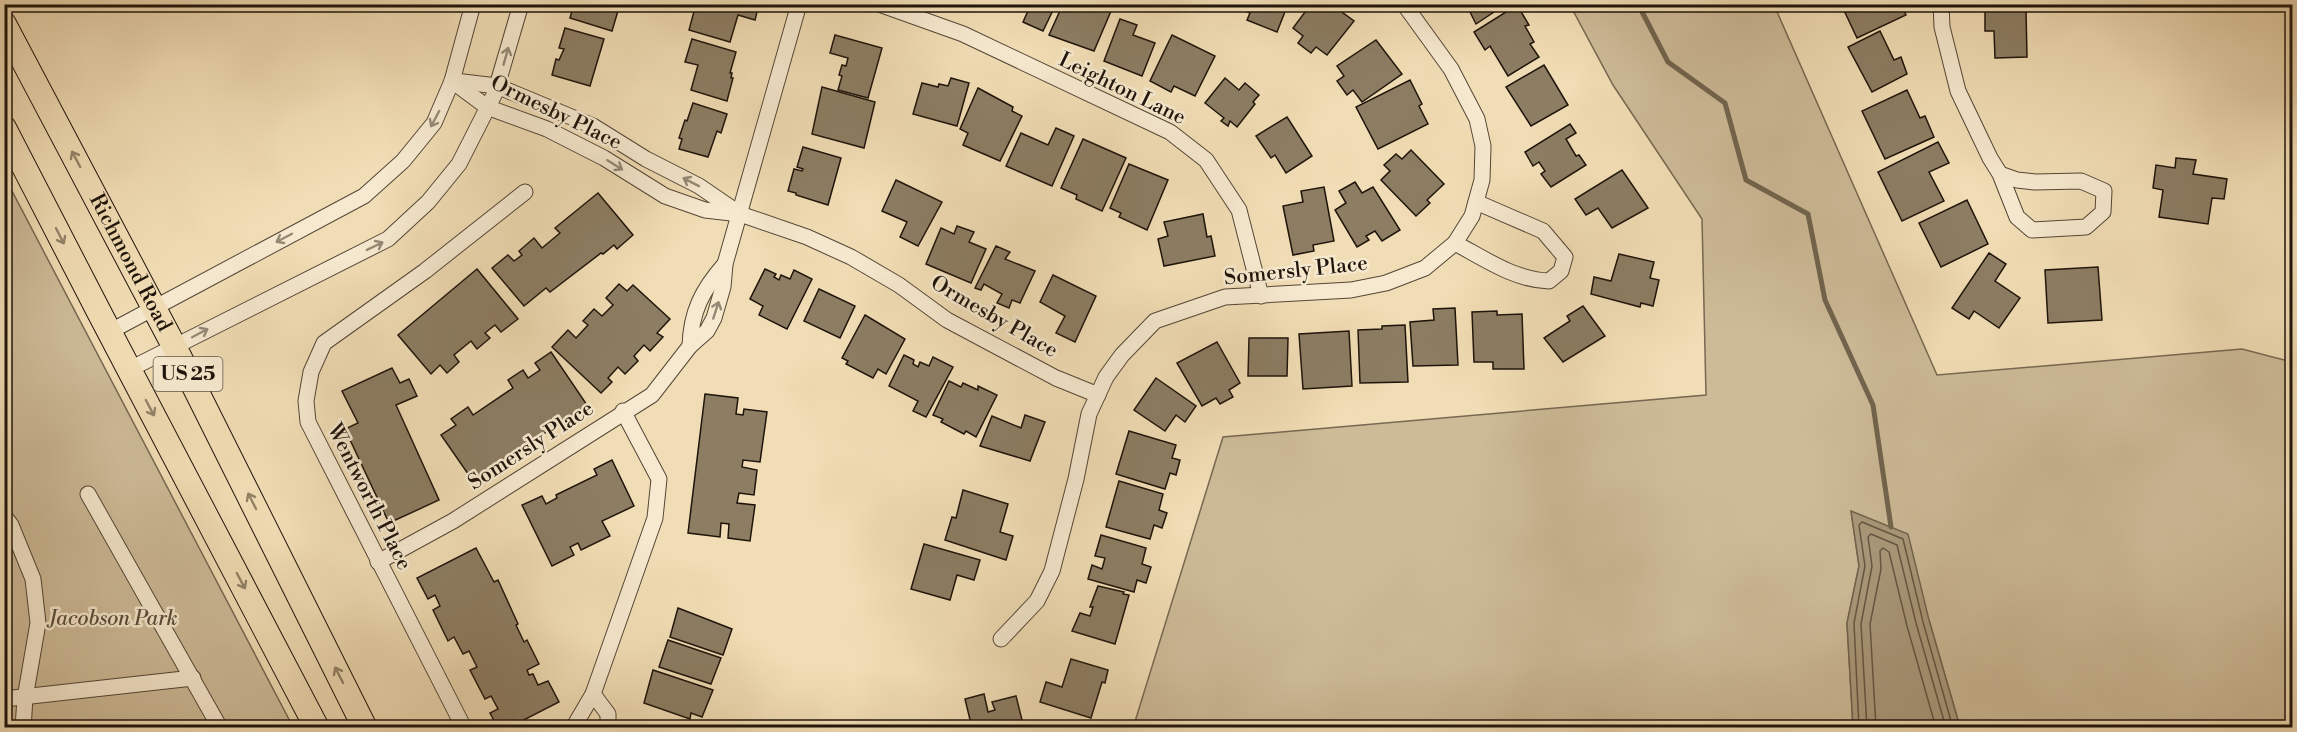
<svg xmlns="http://www.w3.org/2000/svg" width="2297" height="732" font-family="'Libre Bodoni',serif">
	<rect width="100%" height="100%" fill="#f1ddb5"/>
	<filter id="stains"><feTurbulence type="fractalNoise" baseFrequency=".00333" numOctaves="4"/><feColorMatrix values="0 0 0 0 .2 0 0 0 0 .09 0 0 0 0 .02 0 0 0 .5 -.17"/></filter>
	<radialGradient id="worn" r=".72"><stop offset=".6" stop-color="#630" stop-opacity="0"/><stop offset="1" stop-color="#630" stop-opacity=".3"/></radialGradient>
	<g fill="#cdbb98" stroke="#766852" stroke-width="1.5">
		<polygon points="1570,5 1774,5 1937,375 2242,349 2292,362 2292,727 1960,727 1929,620 1851,511 1859,566 1847,623 1853,727 1133,728 1223,437 1706,395 1702,219 1613,85"/>
		<polygon points="4,179 13,193 293,727 5,727"/>
	</g>
	<polygon fill="#a9997b" stroke="#71644e" stroke-width="1.5" points="1851,511 1908,534 1929,620 1960,727 1853,727 1847,623 1859,566"/>
	<g fill="none" stroke-linecap="round" stroke-linejoin="round">
		<g stroke="#645643" stroke-width="1.5">
			<polyline points="1859,728 1854,623 1865,566 1859,525 1862,522 1903,539 1923,622 1953,728"/>
			<polyline points="1867,728 1861,624 1872,566 1868,537 1871,534 1897,545 1916,623 1946,728"/>
			<polyline points="1876,728 1870,624 1881,569 1880,551 1883,548 1889,552 1907,626 1936,728"/>
		</g>
		<polyline stroke="#71644e" stroke-width="5" points="1638,4 1668,62 1725,103 1746,180 1808,214 1825,300 1873,405 1891,527"/>
	</g>
	<g fill="#8c7d63" stroke="#1e140b" stroke-width="1.5">
		<polygon points="574,4 620,4 612,31 570,18"/>
		<polygon points="696,4 759,4 755,20 738,15 730,42 689,30"/>
		<polygon points="1056,4 1043,31 1023,22 1031,4"/>
		<polygon points="1063,4 1114,4 1094,51 1049,35"/>
		<polygon points="1240,4 1288,4 1277,32 1247,20 1250,13 1238,8"/>
		<polygon points="1311,4 1337,4 1335,7 1354,21 1327,55 1316,47 1311,53 1298,43 1303,36 1293,28"/>
		<polygon points="1461,4 1506,4 1476,24 1468,8 1465,10"/>
		<polygon points="1841,4 1901,4 1906,15 1857,38"/>
		<polygon points="1517,5 1529,25 1525,26 1534,42 1530,44 1539,57 1508,76 1490,46 1485,50 1474,32"/>
		<polygon points="1985,10 2026,10 2027,57 1995,58 1994,31 1985,31"/>
		<polygon points="1120,19 1137,25 1133,35 1155,43 1142,76 1104,61"/>
		<polygon points="565,28 604,39 590,86 552,75 556,59 559,60 564,49 559,48"/>
		<polygon points="1880,31 1894,60 1901,57 1907,74 1872,92 1848,47"/>
		<polygon points="835,35 882,48 868,98 838,90 842,76 839,75 842,65 846,66 848,58 830,53"/>
		<polygon points="1172,35 1215,56 1195,96 1174,86 1171,92 1150,81"/>
		<polygon points="692,39 736,52 730,73 732,73 731,78 733,78 727,101 691,90 698,65 685,62"/>
		<polygon points="1376,40 1402,74 1362,102 1353,90 1347,95 1337,81 1344,76 1337,66"/>
		<polygon points="1544,65 1568,105 1531,126 1506,87"/>
		<polygon points="951,78 969,83 957,126 913,114 922,83 938,87 939,84 948,86"/>
		<polygon points="1225,78 1239,90 1245,83 1259,95 1253,102 1255,104 1237,127 1230,121 1228,126 1221,121 1224,118 1205,103"/>
		<polygon points="1410,80 1422,104 1419,106 1428,124 1378,149 1356,107"/>
		<polygon points="822,87 875,102 864,148 812,134"/>
		<polygon points="978,88 1013,107 1012,111 1022,116 1000,161 963,145 968,133 960,129"/>
		<polygon points="1907,90 1920,118 1925,116 1934,137 1885,159 1862,111"/>
		<polygon points="693,103 727,114 721,133 717,131 708,157 679,149 682,139 679,138 685,120 687,121"/>
		<polygon points="1287,117 1312,156 1286,173 1275,155 1271,158 1256,136"/>
		<polygon points="1570,124 1576,133 1566,139 1576,156 1579,155 1586,165 1551,187 1541,174 1545,171 1539,162 1533,166 1525,152"/>
		<polygon points="1056,128 1074,136 1052,186 1006,166 1021,133 1048,145"/>
		<polygon points="1083,139 1126,158 1102,211 1076,199 1077,195 1061,188"/>
		<polygon points="1938,142 1949,163 1929,172 1944,201 1902,221 1878,172"/>
		<polygon points="803,147 841,158 828,205 796,195 796,193 788,191 794,169 802,171 803,169 797,167"/>
		<polygon points="1411,150 1444,184 1427,200 1430,203 1416,216 1381,180 1390,171 1384,165 1396,154 1402,159"/>
		<polygon points="2176,158 2196,160 2193,174 2227,179 2224,199 2212,198 2208,224 2159,217 2163,190 2153,188 2156,165 2175,168"/>
		<polygon points="1129,164 1168,180 1147,230 1119,217 1121,213 1110,208"/>
		<polygon points="1622,170 1648,208 1612,228 1598,208 1586,215 1575,199"/>
		<polygon points="896,180 942,202 918,246 900,237 907,222 882,211"/>
		<polygon points="1355,182 1362,193 1373,187 1400,230 1382,241 1375,231 1366,236 1369,240 1357,247 1335,210 1346,203 1339,191"/>
		<polygon points="1324,187 1334,241 1313,245 1314,251 1293,255 1283,206 1303,202 1301,191"/>
		<polygon points="598,193 633,235 617,249 614,245 603,254 601,253 550,292 546,288 524,306 492,268 508,255 514,261 522,255 519,251 534,238 542,248 560,233 555,228"/>
		<polygon points="1967,200 1988,244 1941,267 1919,223"/>
		<polygon points="1203,214 1207,237 1211,236 1215,256 1164,266 1158,239 1168,236 1164,222"/>
		<polygon points="957,226 974,232 969,242 986,249 971,283 926,264 941,228 954,234"/>
		<polygon points="996,246 1010,252 1005,259 1035,271 1020,303 1012,300 1009,308 997,303 1002,294 984,284 981,290 975,288"/>
		<polygon points="1989,253 2006,264 1995,281 2020,298 1999,328 1974,311 1969,319 1952,308"/>
		<polygon points="1619,254 1654,262 1650,278 1659,280 1653,306 1641,303 1640,307 1591,294 1594,277 1611,281"/>
		<polygon points="2098,267 2102,320 2048,323 2045,270"/>
		<polygon points="477,269 518,319 501,332 495,325 485,333 490,338 477,349 471,341 454,355 459,362 447,373 440,365 431,374 398,335"/>
		<polygon points="765,269 776,274 774,277 779,280 781,275 790,279 794,270 812,279 787,329 759,315 763,306 750,299"/>
		<polygon points="1053,275 1096,296 1075,342 1056,333 1065,316 1040,302"/>
		<polygon points="619,284 627,291 633,285 670,319 657,333 663,337 650,351 644,345 634,356 638,361 625,374 618,367 608,378 612,382 601,393 552,347 568,330 576,338 588,325 583,321 594,309 602,316 613,305 606,298"/>
		<polygon points="819,289 855,306 840,338 804,321"/>
		<polygon points="1583,306 1605,336 1563,362 1544,338 1570,321 1567,316"/>
		<polygon points="1455,308 1458,365 1413,366 1410,322 1434,320 1433,309"/>
		<polygon points="1497,311 1497,315 1522,314 1524,369 1493,369 1493,362 1474,362 1472,312"/>
		<polygon points="865,315 905,339 886,374 878,369 873,378 846,364 848,361 842,358"/>
		<polygon points="1405,325 1408,382 1360,383 1358,330 1382,329 1382,326"/>
		<polygon points="1349,331 1352,386 1303,389 1299,334"/>
		<polygon points="1249,338 1288,338 1287,376 1248,376"/>
		<polygon points="1217,342 1240,383 1229,390 1233,397 1220,404 1216,398 1202,406 1177,363"/>
		<polygon points="551,352 587,405 473,481 441,435 456,425 451,419 468,407 473,415 513,388 508,380 523,370 528,378 540,370 535,363"/>
		<polygon points="904,355 914,360 913,364 918,367 920,362 929,366 933,357 953,367 926,417 913,411 918,401 889,386"/>
		<polygon points="392,368 400,383 409,379 417,396 396,405 439,500 389,523 345,429 358,423 342,391"/>
		<polygon points="1156,378 1196,406 1185,422 1176,415 1165,431 1134,410"/>
		<polygon points="949,381 961,387 963,383 978,390 978,386 997,395 976,437 966,431 964,434 941,422 943,419 933,415"/>
		<polygon points="705,394 738,398 736,414 743,415 744,409 767,412 760,462 743,460 742,467 757,470 754,495 739,493 737,503 755,505 750,541 728,538 729,524 721,523 720,537 688,533"/>
		<polygon points="1025,415 1045,422 1030,461 980,446 992,416 1021,428"/>
		<polygon points="1129,431 1176,445 1172,458 1180,460 1176,475 1170,473 1165,489 1116,474"/>
		<polygon points="612,460 634,506 602,521 610,536 581,550 578,543 570,547 574,555 552,566 522,505 542,496 546,504 557,498 556,495 597,475 594,469"/>
		<polygon points="1119,481 1163,494 1159,510 1167,513 1162,528 1154,525 1150,539 1106,527"/>
		<polygon points="963,490 1008,504 1000,532 1013,536 1006,560 945,540 952,517 956,518"/>
		<polygon points="1101,535 1146,548 1142,564 1151,567 1146,583 1137,580 1134,592 1088,579 1092,565 1102,569 1105,558 1095,556"/>
		<polygon points="924,544 980,560 974,580 957,575 950,600 911,589"/>
		<polygon points="476,548 494,582 498,580 518,624 516,625 524,642 527,640 539,664 527,670 529,675 533,674 538,685 548,681 559,702 514,725 512,720 498,728 490,713 498,709 491,696 485,699 470,670 477,667 469,651 463,654 454,637 448,641 433,610 440,606 435,595 428,599 417,578"/>
		<polygon points="1098,586 1124,592 1123,594 1129,595 1115,644 1072,631 1080,613 1090,616 1093,607 1090,607"/>
		<polygon points="678,608 732,629 723,655 670,637"/>
		<polygon points="668,640 721,658 711,684 659,667"/>
		<polygon points="1071,659 1108,670 1105,683 1102,682 1091,718 1040,702 1046,682 1062,687"/>
		<polygon points="653,670 713,690 702,717 691,713 690,719 644,703"/>
		<polygon points="984,694 988,712 995,710 992,702 1016,696 1024,728 972,728 965,699"/>
	</g>
	<g fill="none" stroke-linecap="round" stroke-linejoin="round">
		<defs>
			<g id="minor">
				<polyline points="879,4 963,34 1170,132 1206,160 1239,210 1261,296"/>
				<polyline points="1941,4 1942,27 1958,91 1990,158 2000,174 2017,217 2032,230 2086,227 2103,212 2104,191 2081,181 2035,182 2017,180 2000,174"/>
				<polyline points="452,81 487,107 547,129 604,158 665,196 705,210 740,214 807,237 851,257 899,285 947,320 1056,378 1098,395"/>
				<polyline points="455,81 497,86 593,126 646,159 699,186 737,212"/>
				<path d="M1455,243c30,16 60,37 94,38l12,-10 4,-14 -22,-26 -67,-29"/>
				<polyline points="109,332 364,196 403,161 434,123 452,81 473,4"/>
				<path d="M690,346c1,-34 12,-56 35,-82"/>
				<polyline points="130,369 388,239 428,202 459,164 495,93 521,4"/>
				<polyline points="88,494 220,728"/>
				<polyline points="4,516 11,525 33,579 38,623 25,698 23,728"/>
				<polyline points="378,562 453,521 652,395 690,346 707,331 714,318 723,287 725,264 799,4"/>
				<polyline points="1001,639 1037,601 1052,571 1076,479 1089,414 1106,377 1122,355 1155,321 1225,297 1351,290 1386,283 1425,268 1455,243 1472,216 1482,180 1483,146 1477,119 1451,69 1404,4"/>
				<polyline points="593,694 608,714 608,728"/>
				<polyline points="4,699 193,678"/>
				<polyline points="464,728 308,422 306,401 311,372 324,343 425,271 525,192"/>
				<polyline points="573,728 593,694 655,518 659,479 623,411"/>
			</g>
			<g id="trunk">
				<path id="s1" d="M4,24l170,322 191,382"/>
				<polyline points="4,128 99,312 317,728"/>
			</g>
		</defs>
		<use href="#minor" stroke="#534636" stroke-width="17"/>
		<use href="#trunk" stroke="#1e140b" stroke-width="26"/>
		<use href="#minor" stroke="#f6e9cf" stroke-width="15"/>
		<use href="#trunk" stroke="#f1ddb5" stroke-width="24"/>
	</g>
	<defs><path id="oneway-shaft" d="M-6 0H5M1.5-3L5.5 0L1.5 3" fill="none" stroke-width="1.6" stroke-linecap="round" stroke-linejoin="round" transform="scale(1.5)"/></defs>
	<g stroke="#958977">
		<use href="#oneway-shaft" transform="translate(506 56) rotate(-74)"/>
		<use href="#oneway-shaft" transform="translate(435 119) rotate(118)"/>
		<use href="#oneway-shaft" transform="translate(615 165) rotate(32)"/>
		<use href="#oneway-shaft" transform="translate(691 182) rotate(-153)"/>
		<use href="#oneway-shaft" transform="translate(284 238) rotate(152)"/>
		<use href="#oneway-shaft" transform="translate(375 246) rotate(-26)"/>
		<use href="#oneway-shaft" transform="translate(716 310) rotate(-72)"/>
		<use href="#oneway-shaft" transform="translate(200 333) rotate(-28)"/>
	</g>
	<g stroke="#928368">
		<use href="#oneway-shaft" transform="translate(76 159) rotate(-118)"/>
		<use href="#oneway-shaft" transform="translate(60 236) rotate(63)"/>
		<use href="#oneway-shaft" transform="translate(150 408) rotate(62)"/>
		<use href="#oneway-shaft" transform="translate(252 501) rotate(-117)"/>
		<use href="#oneway-shaft" transform="translate(241 581) rotate(62)"/>
		<use href="#oneway-shaft" transform="translate(339 675) rotate(-117)"/>
	</g>
	<g text-anchor="middle" dominant-baseline="central" stroke-width="5" stroke-linejoin="round" paint-order="stroke">
		<rect fill="#f6e9cf" stroke="#5f5446" stroke-width="1.5" x="153.5" y="357" width="69" height="34" rx="4.5"/>
		<g font-size="20" font-weight="bold" fill="#1e140b">
			<text x="188" y="374">US 25</text>
		</g>
		<g font-size="21" fill="#1e140b" stroke="#f6e9cf">
			<text transform="translate(1122 89) rotate(26)">Leighton Lane</text>
			<text transform="translate(556 113) rotate(26)">Ormesby Place</text>
			<text stroke="none"><textPath href="#s1" startOffset="270">Richmond Road</textPath></text>
			<text transform="translate(1296 271) rotate(-6)">Somersly Place</text>
			<text transform="translate(994 317) rotate(30)">Ormesby Place</text>
			<text transform="translate(531 446) rotate(-33)">Somersly Place</text>
			<text transform="translate(369 497) rotate(63)">Wentworth Place</text>
		</g>
		<g font-size="21" font-style="italic" fill="#5b4e3c" stroke="#f6e9cf">
			<text x="113" y="619">Jacobson Park</text>
		</g>
	</g>
	<rect width="2297" height="732" fill="none" stroke="#f1ddb5" stroke-width="24"/>
	<rect x="6" y="6" width="2285" height="720" fill="none" stroke="#1e140b" stroke-width="3"/>
	<rect x="12" y="12" width="2273" height="708" fill="none" stroke="#1e140b" stroke-width="1.5"/>
	<rect width="100%" height="100%" filter="url(#stains)"/>
	<rect width="100%" height="100%" fill="url(#worn)"/>
</svg>
